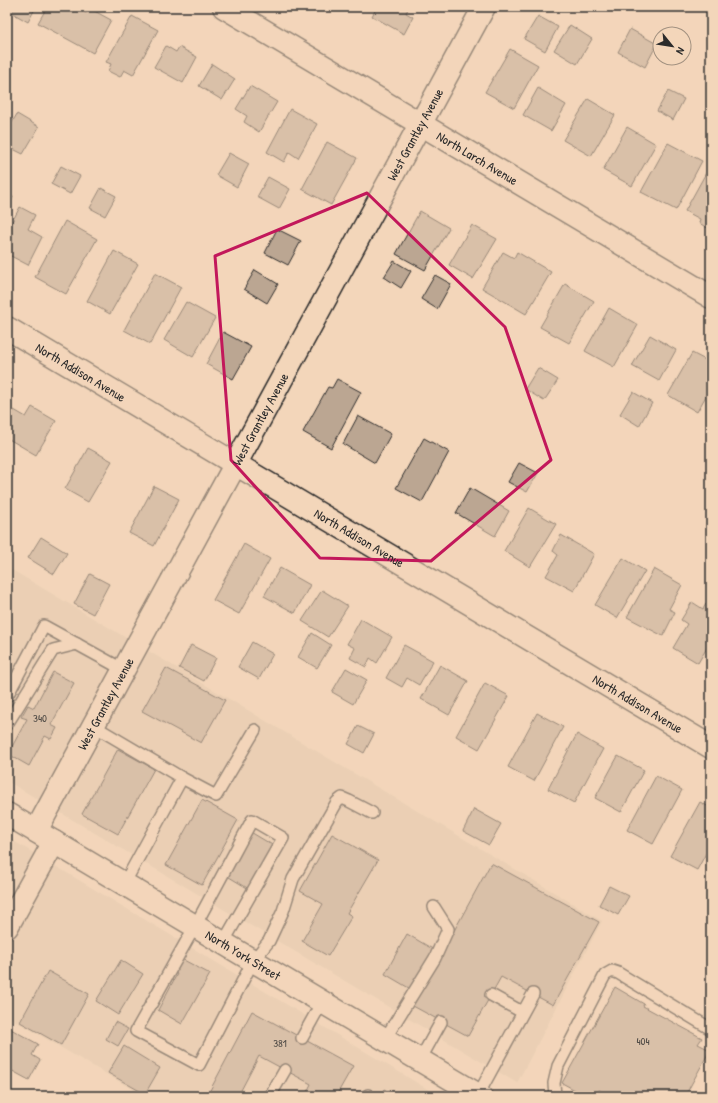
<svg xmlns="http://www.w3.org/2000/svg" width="718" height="1103" font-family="'Patrick Hand',sans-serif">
	<rect width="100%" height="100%" fill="#f3d6ba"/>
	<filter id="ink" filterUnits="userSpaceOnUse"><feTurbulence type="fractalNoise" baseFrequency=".025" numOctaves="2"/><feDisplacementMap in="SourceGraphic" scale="8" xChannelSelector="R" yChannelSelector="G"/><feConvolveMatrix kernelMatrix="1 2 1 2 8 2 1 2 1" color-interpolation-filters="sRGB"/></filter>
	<g filter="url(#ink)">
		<g fill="#e2c8ae">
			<polygon points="7,567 602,921 517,1083 7,781"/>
			<polygon points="7,837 439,1096 144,1096 7,1016"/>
		</g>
		<g fill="#bba692" stroke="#2b2b2b">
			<polygon points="7,7 36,7 28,22 7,10"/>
			<polygon points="47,7 75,7 86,13 89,8 111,20 93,53 38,23"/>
			<polygon points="377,7 409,7 406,13 413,17 404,34 372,16"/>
			<polygon points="132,16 158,30 133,75 124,70 120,77 108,71 111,64 106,62"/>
			<polygon points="538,16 558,27 545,51 524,39"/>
			<polygon points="570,25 592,39 577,64 554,50"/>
			<polygon points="630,29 657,44 645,67 618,52"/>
			<polygon points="166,46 176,52 179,47 197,57 183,83 154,67"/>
			<polygon points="510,49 538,65 514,108 485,92"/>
			<polygon points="212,64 235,79 222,100 199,86"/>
			<polygon points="250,86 277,102 259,132 244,122 247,116 236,109"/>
			<polygon points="538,88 566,105 551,131 523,115"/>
			<polygon points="668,91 684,99 673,120 657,111"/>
			<polygon points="588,99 615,115 591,156 563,140"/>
			<polygon points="290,109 317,124 298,158 289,152 284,162 267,152"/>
			<polygon points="17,114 39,127 23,154 7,146 7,131"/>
			<polygon points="627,127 656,144 632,186 603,170"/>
			<polygon points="327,142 357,158 331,205 302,189"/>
			<polygon points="668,143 702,161 676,210 641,192"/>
			<polygon points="229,153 249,164 237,187 216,175"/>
			<polygon points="61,166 80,176 70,194 51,184"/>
			<polygon points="707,171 711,174 711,230 699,223 700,219 685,211"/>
			<polygon points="268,177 290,189 279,209 257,197"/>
			<polygon points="101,188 116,196 105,216 90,208"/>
			<polygon points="7,193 13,197 7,209"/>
			<polygon points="20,207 35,215 28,229 42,237 28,265 7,254 7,231"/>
			<polygon points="420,211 449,228 425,270 396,254"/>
			<polygon points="65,221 97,239 66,294 35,277"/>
			<polygon points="472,225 497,239 473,279 449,265"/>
			<polygon points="277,229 301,241 288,265 265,253"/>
			<polygon points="114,251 138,264 110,314 87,301"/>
			<polygon points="503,252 514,258 517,252 551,272 526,314 482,288"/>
			<polygon points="394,261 411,271 401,288 384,277"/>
			<polygon points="255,270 278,284 267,303 244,289"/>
			<polygon points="155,273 181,287 150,344 124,330"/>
			<polygon points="435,275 451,284 437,309 421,299"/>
			<polygon points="565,284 594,301 569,343 540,327"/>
			<polygon points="186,302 215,318 193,357 164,340"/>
			<polygon points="609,308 638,325 614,367 585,351"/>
			<polygon points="223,332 251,347 233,379 206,364"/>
			<polygon points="650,335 676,350 659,381 632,366"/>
			<polygon points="692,353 711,363 711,387 697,412 668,395"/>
			<polygon points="538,368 558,380 544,401 525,389"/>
			<polygon points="337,379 361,392 331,448 303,432 328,387 332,388"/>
			<polygon points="633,392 652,403 639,426 620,414"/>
			<polygon points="32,407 56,421 36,455 7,438 7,423 14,410 26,417"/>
			<polygon points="358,416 391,434 375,463 343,444"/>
			<polygon points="424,438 449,452 422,502 396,488"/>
			<polygon points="88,448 112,461 88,502 65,489"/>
			<polygon points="519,463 538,473 527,492 508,482"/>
			<polygon points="154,486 179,499 154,546 129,533"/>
			<polygon points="470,488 509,511 495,536 456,513"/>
			<polygon points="529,508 556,524 530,567 504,551"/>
			<polygon points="561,535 594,554 574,591 546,576 558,555 553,551"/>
			<polygon points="41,537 67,553 54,574 28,558"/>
			<polygon points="244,544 270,559 239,614 213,600"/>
			<polygon points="623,558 645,571 617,618 595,605"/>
			<polygon points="280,568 310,585 295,613 264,596"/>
			<polygon points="654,569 682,585 669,609 675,612 663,636 627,617"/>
			<polygon points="90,574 109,584 93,614 74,604"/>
			<polygon points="322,590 348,606 328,637 302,621"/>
			<polygon points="692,602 703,609 706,604 711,607 711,641 698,663 673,648 687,624 681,620"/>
			<polygon points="361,619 392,637 377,663 370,658 366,667 350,658 355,648 347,644"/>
			<polygon points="312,633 331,645 317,668 298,657"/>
			<polygon points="252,642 273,654 259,679 238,667"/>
			<polygon points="191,645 216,658 204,681 179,668"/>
			<polygon points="404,645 433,661 419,685 407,678 402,687 386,678"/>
			<polygon points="440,665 468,681 449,715 421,699"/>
			<polygon points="166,668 225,700 201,743 142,711"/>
			<polygon points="346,668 367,680 353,704 332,692"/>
			<polygon points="53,672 74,683 51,725 57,728 51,739 45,736 29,766 8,754 27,719 21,717 28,705 34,708"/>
			<polygon points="485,683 509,696 479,749 456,736"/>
			<polygon points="537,713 563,727 534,781 508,767"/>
			<polygon points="358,726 374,734 364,753 348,744"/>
			<polygon points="577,734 603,749 574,803 548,789"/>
			<polygon points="118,749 154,769 118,834 82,814"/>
			<polygon points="618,756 644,770 621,812 595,798"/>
			<polygon points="656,776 682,790 653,844 627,830"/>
			<polygon points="202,800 238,820 202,885 166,865"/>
			<polygon points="700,802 711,808 711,844 697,870 670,856"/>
			<polygon points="474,809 501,824 489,845 463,831"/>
			<polygon points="249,831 274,846 249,889 224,874"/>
			<polygon points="332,834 378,860 347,913 352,916 328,956 302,941 323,904 300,891"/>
			<polygon points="491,863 599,922 553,1005 501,977 468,1036 413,1006"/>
			<polygon points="609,886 629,896 618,915 599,905"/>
			<polygon points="407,934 436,951 414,991 385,974"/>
			<polygon points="180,958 210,974 182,1024 158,1010 177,974 173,971"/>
			<polygon points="121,960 143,974 118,1015 96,1001"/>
			<polygon points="48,971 89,994 61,1045 20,1022"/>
			<polygon points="615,987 644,1004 643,1006 702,1038 698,1044 710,1050 685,1096 610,1096 599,1090 596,1096 586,1096 562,1083"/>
			<polygon points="252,1011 353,1066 336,1096 305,1096 311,1084 259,1056 238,1096 207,1096"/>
			<polygon points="115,1022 128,1029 118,1046 106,1039"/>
			<polygon points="9,1028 38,1044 32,1055 40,1060 29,1080 7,1068 7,1031"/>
			<polygon points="124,1046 160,1068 145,1094 108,1073"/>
			<polygon points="384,1089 397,1096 380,1096"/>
		</g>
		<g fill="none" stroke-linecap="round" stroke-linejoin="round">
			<defs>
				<g id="lane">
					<polyline points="7,696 44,626 124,670"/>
					<polyline points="7,724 53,650 77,644"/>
					<polyline points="94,726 182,778 124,884"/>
					<polyline points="182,778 216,796 255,730"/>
					<polyline points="223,943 283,838 252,820 195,926 136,1031 199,1065 253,961 269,941 283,911 293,879 337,802 342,798 349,801 372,813"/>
					<polyline points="491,995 522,1012"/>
					<polyline points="302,1038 322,1002"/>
					<polyline points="385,1039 435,958 448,929 434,907"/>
					<polyline points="420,1060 441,1022"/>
					<polyline points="478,1095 533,994"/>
					<polyline points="270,1096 285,1070"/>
					<polyline points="368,1096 368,1095"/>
					<polyline points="555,1096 554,1083 558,1066 605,975 612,971 618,973 711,1029"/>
				</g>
				<g id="street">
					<path id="s1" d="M224,7l487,290"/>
					<path id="s2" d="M7,328l704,419"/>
					<path id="s3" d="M36,831l448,-824"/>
					<polyline points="7,927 54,842"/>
				</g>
				<g id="secondary">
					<path id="s4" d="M7,814l473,282"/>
				</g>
			</defs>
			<use href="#lane" stroke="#2b2b2b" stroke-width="14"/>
			<use href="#street" stroke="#2b2b2b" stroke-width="25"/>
			<use href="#secondary" stroke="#2b2b2b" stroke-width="25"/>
			<use href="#lane" stroke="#f3d6ba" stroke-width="11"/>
			<use href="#street" stroke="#f3d6ba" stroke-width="22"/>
			<use href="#secondary" stroke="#f3d6ba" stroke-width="22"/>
		</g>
	</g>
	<path d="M0 0H718V1103H0ZM367,193l138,134 46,133 -120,101 -111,-3 -89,-98 -16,-204z" fill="#f3d6ba" fill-opacity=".55" fill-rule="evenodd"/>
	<path fill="none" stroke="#c2185b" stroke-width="3" stroke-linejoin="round" d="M367,193l138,134 46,133 -120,101 -111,-3 -89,-98 -16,-204z"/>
	<g text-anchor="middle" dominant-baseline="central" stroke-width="4" stroke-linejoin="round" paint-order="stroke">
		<g font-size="11" fill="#4f4a45">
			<text x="40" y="718">340</text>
			<text x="643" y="1041">404</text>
			<text x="280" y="1043">381</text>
		</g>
		<g font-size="13" fill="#2b2b2b" stroke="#f3d6ba">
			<text stroke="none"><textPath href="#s3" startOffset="793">West Grantley Avenue</textPath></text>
			<text stroke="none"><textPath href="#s1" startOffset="295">North Larch Avenue</textPath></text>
			<text stroke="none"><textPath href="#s2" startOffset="86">North Addison Avenue</textPath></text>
			<text stroke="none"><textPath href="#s3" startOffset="469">West Grantley Avenue</textPath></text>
			<text stroke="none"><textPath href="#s2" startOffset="410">North Addison Avenue</textPath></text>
			<text stroke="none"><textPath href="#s3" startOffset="145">West Grantley Avenue</textPath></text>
			<text stroke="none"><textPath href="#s2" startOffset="734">North Addison Avenue</textPath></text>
			<text stroke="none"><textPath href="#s4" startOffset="275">North York Street</textPath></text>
		</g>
	</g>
	<rect width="718" height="1103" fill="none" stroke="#f3d6ba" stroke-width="24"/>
	<rect x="12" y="12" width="694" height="1079" fill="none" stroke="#2b2b2b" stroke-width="1.5" filter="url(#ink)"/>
	<g transform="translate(672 46) rotate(120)"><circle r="19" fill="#f3d6ba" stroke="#a39281"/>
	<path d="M0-3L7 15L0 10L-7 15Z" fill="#2b2b2b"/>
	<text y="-6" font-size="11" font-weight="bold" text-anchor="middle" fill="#2b2b2b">N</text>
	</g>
</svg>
